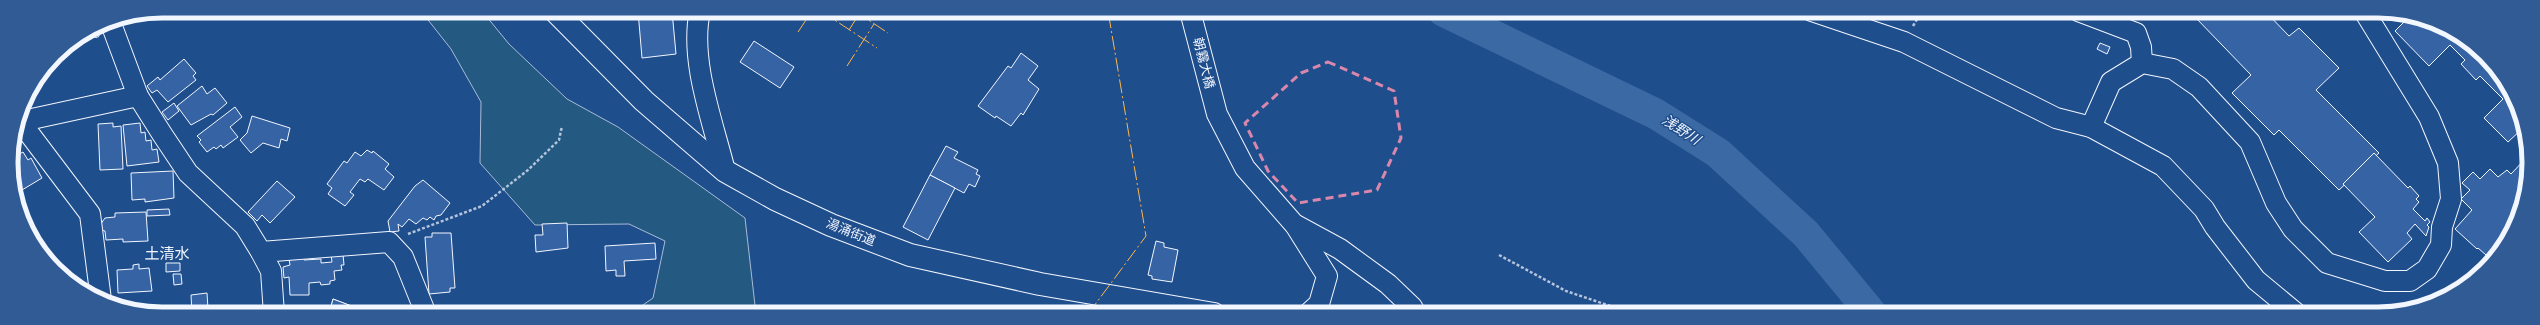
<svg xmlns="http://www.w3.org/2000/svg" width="2540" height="325" font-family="Karla,'Noto Sans JP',sans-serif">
	<rect width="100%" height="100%" fill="#1f4e8c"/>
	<polygon fill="#245a82" stroke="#a8bbd7" points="421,11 482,11 509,44 567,99 618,127 745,218 756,314 630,314 653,298 665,241 629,224 535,225 480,163 481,102 451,49"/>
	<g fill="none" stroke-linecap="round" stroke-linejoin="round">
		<polyline stroke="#3b69a3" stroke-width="31" points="1443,11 1656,114 1718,153 1806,234 1872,314"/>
	</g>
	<g fill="#3563a3" stroke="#f2f6ff">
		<polygon points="638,11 672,11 676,54 642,58"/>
		<polygon points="2265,11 2289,36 2299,28 2339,68 2316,90 2379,153 2339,190 2279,130 2274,135 2232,93 2251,75 2194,16 2200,11"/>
		<polygon points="2409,17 2445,27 2492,63 2521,114 2523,128 2508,142 2484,118 2503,99 2480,76 2476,80 2461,64 2465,60 2450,45 2429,66 2395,31"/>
		<circle cx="96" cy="34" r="3.5"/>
		<polygon points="754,41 794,67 780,88 740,62"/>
		<polygon points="2100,43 2110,47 2107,54 2097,49"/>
		<polygon points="1021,53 1038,66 1028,80 1039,89 1023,115 1021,113 1011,126 996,116 995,118 978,106 1008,66 1011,68"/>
		<polygon points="184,59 196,73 193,76 196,80 168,102 157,90 152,93 147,86 158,77 160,80"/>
		<polygon points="2490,62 2498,74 2496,76 2486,65"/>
		<polygon points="202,86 207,94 215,88 227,103 213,115 211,114 191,125 177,106"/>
		<polygon points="174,103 179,111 168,120 162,112"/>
		<polygon points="235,107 242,117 230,127 238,137 223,148 221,145 216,149 214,147 207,152 199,142 201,140 197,136"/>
		<polygon points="252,116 290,128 287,141 281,139 279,148 263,143 251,153 240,140 247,133"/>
		<polygon points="113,123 113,127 121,126 123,169 100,170 98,124"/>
		<polygon points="140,123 141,133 145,132 146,141 151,140 152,150 157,149 159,162 127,166 123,125"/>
		<polygon points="946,146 958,152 954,158 978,170 976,174 980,176 975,187 969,184 964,193 930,175"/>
		<polygon points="367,150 372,153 373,151 389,164 385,169 394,177 384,190 368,179 365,182 360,179 350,192 354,195 345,206 328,194 332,188 327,184 344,161 347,163 355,152 361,156"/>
		<polygon points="23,152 28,160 31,158 42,178 17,193 12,158"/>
		<polygon points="2374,153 2408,188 2410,186 2419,196 2416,199 2419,202 2413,209 2425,221 2427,218 2430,222 2427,225 2429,227 2426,236 2415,224 2407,233 2412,239 2388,262 2359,232 2375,217 2343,184"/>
		<polygon points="2527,157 2529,173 2513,229 2497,252 2493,248 2486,255 2478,248 2477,249 2455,229 2472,210 2461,199 2470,190 2462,183 2473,172 2480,179 2490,169 2498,177 2507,170 2511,174"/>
		<polygon points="173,171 174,198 145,202 145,199 132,200 131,173"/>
		<polygon points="930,175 955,188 928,240 903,227"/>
		<polygon points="423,180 450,203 441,215 436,216 434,220 430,217 427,220 423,218 416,224 409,219 402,227 398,224 399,231 390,232 388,221 415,186"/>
		<polygon points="277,181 295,197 270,223 262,215 257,221 248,212"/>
		<polygon points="169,209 170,215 147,216 147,210"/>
		<polygon points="146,212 148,241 123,242 123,239 106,240 105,231 100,230 100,225 105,218 115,217 115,213"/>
		<polygon points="567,223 568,248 536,252 535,235 543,235 542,224"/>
		<polygon points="432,233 451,233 455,288 450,288 450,292 429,294 425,237 432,237"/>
		<polygon points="1156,241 1164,243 1164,247 1178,250 1172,282 1152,279 1152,276 1148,275"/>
		<polygon points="655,243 656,259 624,261 625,276 616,276 616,270 606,271 605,246"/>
		<polygon points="343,254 344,265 341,265 342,270 334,271 335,280 330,281 330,284 321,285 320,282 309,283 309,295 290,295 289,277 284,278 283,267 290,265 289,259 304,257 304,260 321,259 321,263 332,262 331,255"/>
		<polygon points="166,263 180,263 180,271 166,272"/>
		<polygon points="139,264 139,269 149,268 152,291 118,293 117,270 133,269 133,265"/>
		<polygon points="173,274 181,274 182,284 174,285"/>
		<polygon points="207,293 208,309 203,310 204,312 241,307 242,314 192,314 191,295"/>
		<polygon points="333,299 362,310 366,307 373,310 372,314 329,314"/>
		<polygon points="333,299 362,310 366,307 373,310 372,314 329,314"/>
		<polygon points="466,307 498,307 499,311 507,311 507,314 465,314"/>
	</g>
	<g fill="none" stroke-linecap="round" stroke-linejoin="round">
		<defs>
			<g id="minor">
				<path d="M700,11c-11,49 13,111 25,160"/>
				<polyline points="1190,11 1217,114 1245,168 1294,224 1340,249 1388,284 1412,307 1416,314"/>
				<polyline points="1812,11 1904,42 2056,118 2091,127 2163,166 2204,209 2215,227 2256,280 2297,314"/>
				<polyline points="2078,11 2136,33 2141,47 2142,63"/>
				<polyline points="110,21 138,96 162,134 188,173 245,226 261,252 271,271 274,314"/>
				<polyline points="19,120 90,214 101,300"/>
				<polyline points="18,122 138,96"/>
				<polyline points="2091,127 2111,82 2142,63 2173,69 2199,87 2250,142 2276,203 2293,229 2327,263 2385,281 2410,281 2427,269 2441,245 2442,227 2451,199 2448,163 2429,117 2364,11"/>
				<polyline points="1295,225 1327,276 1319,304 1308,314"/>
				<polyline points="261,252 389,242 403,257 426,314"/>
			</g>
			<polyline id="major" points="555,11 644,101 725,171 775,199 831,225 910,255 1040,284 1214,314"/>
		</defs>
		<use href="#minor" stroke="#f2f6ff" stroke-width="22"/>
		<use href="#major" stroke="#f2f6ff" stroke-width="24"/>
		<g stroke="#b3c4dc" stroke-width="2.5" stroke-dasharray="3 2" stroke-linecap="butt">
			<polyline points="1913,26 1922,11"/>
			<polyline points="408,234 482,206 528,170 559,140 562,126"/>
			<polyline points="1499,255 1566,291 1634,314"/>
		</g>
		<use href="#minor" stroke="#1f4e8c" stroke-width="20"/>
		<use href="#major" stroke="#1f4e8c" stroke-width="22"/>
		<g stroke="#ffb74d" stroke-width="1" stroke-dasharray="14 3 2 3" stroke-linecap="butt">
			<polyline points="821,11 877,48"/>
			<polyline points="855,11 888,33"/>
			<polyline points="849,30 861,11"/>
			<polyline points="798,32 812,11"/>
			<polyline points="847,66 874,24"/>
			<polyline points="1088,314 1146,236 1108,11"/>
		</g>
	</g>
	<path fill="none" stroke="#da87ad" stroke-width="3" stroke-dasharray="8 5" stroke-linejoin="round" d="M1328,62l66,29 7,47 -24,52 -79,13 -30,-32 -23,-48 56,-50z"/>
	<g text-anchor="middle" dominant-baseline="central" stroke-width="3" stroke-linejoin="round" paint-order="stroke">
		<g font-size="13" fill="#f2f6ff" stroke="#1f4e8c">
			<text transform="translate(1204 63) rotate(76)">朝霧大橋</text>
			<text transform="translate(851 232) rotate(22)">湯涌街道</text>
		</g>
		<g font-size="14" font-style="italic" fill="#f2f6ff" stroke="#1f4e8c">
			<text transform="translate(1681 130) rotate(33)">浅野川</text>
		</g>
		<g font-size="15" fill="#f2f6ff" stroke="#1f4e8c">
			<text x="167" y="254">土清水</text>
		</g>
	</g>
	<path d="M0 0H2540V325H0ZM162 18H2378A144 144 0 0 1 2522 162V163A144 144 0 0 1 2378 307H162A144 144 0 0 1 18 163V162A144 144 0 0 1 162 18Z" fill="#305b95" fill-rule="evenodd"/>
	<path fill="none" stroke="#f2f6ff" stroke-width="5" d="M162 18H2378A144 144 0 0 1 2522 162V163A144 144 0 0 1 2378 307H162A144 144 0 0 1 18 163V162A144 144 0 0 1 162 18Z"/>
</svg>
